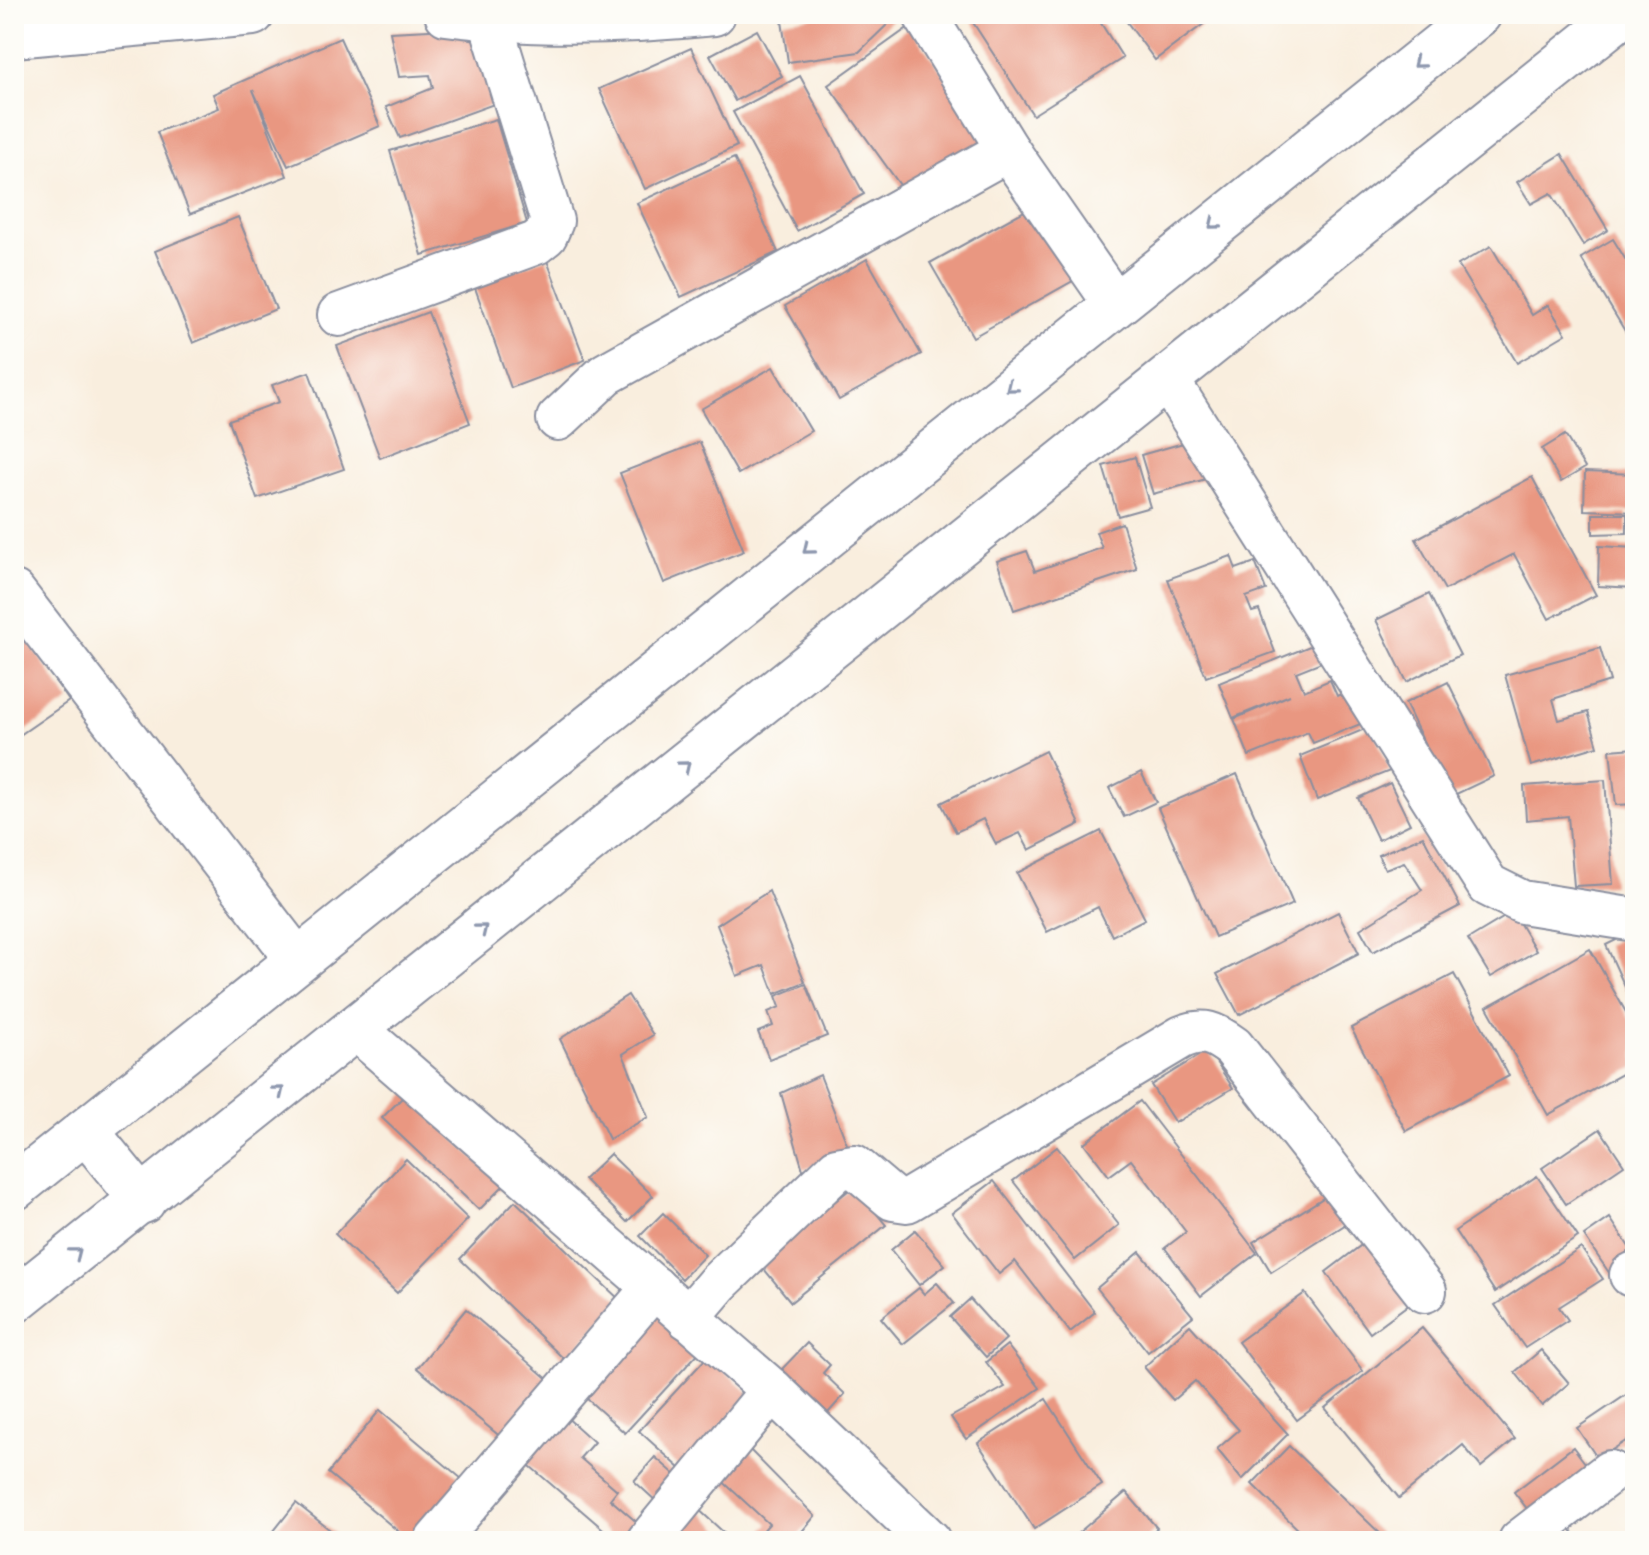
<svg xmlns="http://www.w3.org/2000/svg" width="1649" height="1555" font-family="'Balsamiq Sans',sans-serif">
	<rect width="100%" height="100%" fill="#fdfcf7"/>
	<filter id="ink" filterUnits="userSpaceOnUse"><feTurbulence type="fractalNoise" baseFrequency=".0125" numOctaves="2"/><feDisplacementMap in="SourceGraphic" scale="16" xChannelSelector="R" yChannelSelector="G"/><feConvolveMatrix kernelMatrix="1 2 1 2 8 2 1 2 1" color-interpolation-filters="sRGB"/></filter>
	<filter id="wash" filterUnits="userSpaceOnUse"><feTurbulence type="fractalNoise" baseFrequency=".006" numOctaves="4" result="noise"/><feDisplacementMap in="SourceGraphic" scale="32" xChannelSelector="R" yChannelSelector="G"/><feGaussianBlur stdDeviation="1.8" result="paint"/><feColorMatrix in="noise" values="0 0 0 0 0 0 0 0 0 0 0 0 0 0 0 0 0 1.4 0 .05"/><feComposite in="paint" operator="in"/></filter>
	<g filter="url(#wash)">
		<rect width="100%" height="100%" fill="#f9eede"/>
		<g id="blocks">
			<g fill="#e99781">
				<polygon points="833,14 892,14 892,20 859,52 788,62 782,21"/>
				<polygon points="983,14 1095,14 1123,58 1033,115 972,21"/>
				<polygon points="1121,14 1217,14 1155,60"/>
				<polygon points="909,27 995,144 913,203 828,85"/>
				<polygon points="470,28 497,103 400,138 386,107 433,88 430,75 399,77 390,32"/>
				<polygon points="757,30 782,76 735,101 710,55"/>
				<polygon points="340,38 380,126 288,166 253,90 287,176 190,214 157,132 219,108 213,94"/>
				<polygon points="691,48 737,146 645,189 599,89"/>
				<polygon points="800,76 864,194 797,231 733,112"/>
				<polygon points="496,119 527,223 422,255 390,151"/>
				<polygon points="1562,154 1608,230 1583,245 1551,193 1531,204 1517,182"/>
				<polygon points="734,158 778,252 681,297 637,203"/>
				<polygon points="1037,204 1078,278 973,337 930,263"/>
				<polygon points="238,217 276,309 193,343 155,251"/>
				<polygon points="1613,239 1635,275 1635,338 1631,341 1581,258"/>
				<polygon points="1491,246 1532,315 1548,305 1566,334 1517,363 1458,265"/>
				<polygon points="546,258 585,360 511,388 474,285"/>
				<polygon points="867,259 921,354 839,400 785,306"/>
				<polygon points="428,312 470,423 380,458 337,346"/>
				<polygon points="773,367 811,431 738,474 701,409"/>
				<polygon points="309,372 344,469 257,499 229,420 279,402 272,385"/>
				<polygon points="1565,435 1585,468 1561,482 1542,449"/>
				<polygon points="1201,438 1213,477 1153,494 1141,455"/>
				<polygon points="700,442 744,551 664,583 620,473"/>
				<polygon points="1135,457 1150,507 1118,516 1103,466"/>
				<polygon points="1585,472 1635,474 1635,512 1584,510"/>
				<polygon points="1532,477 1596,595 1549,619 1514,554 1445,590 1416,539"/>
				<polygon points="1593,514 1627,514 1627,533 1593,534"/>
				<polygon points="1122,523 1137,569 1014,610 997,561 1027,551 1035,571 1102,548 1096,532"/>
				<polygon points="1599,546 1635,548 1635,588 1598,586"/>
				<polygon points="1231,556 1236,569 1255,562 1266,590 1246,597 1252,612 1259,610 1275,652 1206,677 1168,579"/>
				<polygon points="1429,594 1460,655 1407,682 1376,620"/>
				<polygon points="14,620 69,701 14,739"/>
				<polygon points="1322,641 1329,659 1296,672 1304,691 1330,680 1337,696 1350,690 1363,723 1313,743 1308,732 1249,756 1234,719 1290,695 1233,718 1219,683"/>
				<polygon points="1600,648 1610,681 1553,699 1559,720 1588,712 1598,746 1531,766 1505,675"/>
				<polygon points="1448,682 1494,776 1450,797 1405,703"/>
				<polygon points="1372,726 1390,771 1317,800 1300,756"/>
				<polygon points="1635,748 1635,804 1616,805 1610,750"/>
				<polygon points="1045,751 1080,824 1029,850 1020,833 996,844 983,819 956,832 941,803"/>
				<polygon points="1141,772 1156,802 1124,817 1109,788"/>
				<polygon points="1237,774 1293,904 1215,937 1158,808"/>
				<polygon points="1605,780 1613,884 1574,886 1568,816 1526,820 1524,786"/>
				<polygon points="1390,783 1410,824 1378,840 1358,798"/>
				<polygon points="1101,831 1145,919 1112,936 1098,907 1047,932 1017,873"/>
				<polygon points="1423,836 1460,906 1373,952 1360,929 1422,890 1404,862 1385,869 1378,855"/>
				<polygon points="769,891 805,982 775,994 764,965 737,976 717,925"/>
				<polygon points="1338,912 1359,953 1239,1015 1217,974"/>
				<polygon points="1513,912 1536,951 1491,977 1468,939"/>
				<polygon points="1624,936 1635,959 1635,1009 1606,945"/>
				<polygon points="1590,949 1635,1028 1635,1067 1548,1115 1487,1007"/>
				<polygon points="1454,974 1509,1076 1406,1131 1351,1028"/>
				<polygon points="806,984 827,1036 769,1059 758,1032 773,1026 768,1012 780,1007 776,996"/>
				<polygon points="628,995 653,1035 623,1054 648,1117 609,1139 560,1039"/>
				<polygon points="1208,1050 1233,1088 1175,1123 1151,1085"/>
				<polygon points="820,1075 850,1152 803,1170 781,1093"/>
				<polygon points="407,1093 503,1186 479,1210 382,1118"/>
				<polygon points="1140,1101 1257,1253 1201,1296 1165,1248 1186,1232 1131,1160 1109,1176 1084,1143"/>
				<polygon points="1600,1129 1624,1165 1566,1204 1542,1168"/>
				<polygon points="1057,1147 1119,1225 1075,1260 1013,1181"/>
				<polygon points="610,1154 653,1196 627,1222 584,1179"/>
				<polygon points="406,1159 468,1219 397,1293 335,1234"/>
				<polygon points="1537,1176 1578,1237 1495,1292 1455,1231"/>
				<polygon points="994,1181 1095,1312 1070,1332 1015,1261 999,1274 952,1213"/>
				<polygon points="854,1186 886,1225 791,1302 759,1263"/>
				<polygon points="1336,1190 1354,1219 1271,1272 1253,1242"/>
				<polygon points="515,1201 621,1301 565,1360 460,1259"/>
				<polygon points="663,1213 705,1255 682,1279 640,1236"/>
				<polygon points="1610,1218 1635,1256 1612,1277 1584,1236"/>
				<polygon points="915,1230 945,1265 919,1285 891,1250"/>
				<polygon points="1368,1240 1413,1301 1370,1333 1326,1272"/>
				<polygon points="1581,1248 1603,1279 1559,1307 1568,1320 1525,1348 1495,1305"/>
				<polygon points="1140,1252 1193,1316 1148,1352 1097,1288"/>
				<polygon points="937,1283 954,1303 903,1344 881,1318 919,1288 924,1294"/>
				<polygon points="1305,1293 1363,1371 1297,1420 1238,1342"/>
				<polygon points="970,1299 1006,1339 986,1357 950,1317"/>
				<polygon points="653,1304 702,1349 625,1433 575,1388"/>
				<polygon points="466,1309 550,1381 502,1438 417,1368"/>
				<polygon points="1190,1325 1288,1434 1242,1480 1217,1449 1239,1430 1195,1381 1173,1400 1144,1367"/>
				<polygon points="1422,1328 1515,1439 1481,1467 1463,1445 1399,1498 1325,1408"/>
				<polygon points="807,1343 830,1365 823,1373 845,1394 828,1413 782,1369"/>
				<polygon points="1007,1345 1040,1388 966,1439 951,1417 1005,1387 986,1362"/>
				<polygon points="1541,1350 1569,1383 1542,1406 1515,1372"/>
				<polygon points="708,1356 750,1394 681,1469 639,1431"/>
				<polygon points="1635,1389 1635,1435 1598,1459 1577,1428"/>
				<polygon points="1046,1399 1102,1485 1034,1529 978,1443"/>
				<polygon points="380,1410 462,1479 410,1541 328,1473"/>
				<polygon points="564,1415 594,1442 580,1458 617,1490 610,1499 640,1525 626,1541 617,1541 524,1461"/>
				<polygon points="746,1446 815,1516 794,1541 754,1541 769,1524 718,1477"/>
				<polygon points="1289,1446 1388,1541 1310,1541 1252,1484"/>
				<polygon points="1573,1447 1591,1471 1532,1515 1514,1492"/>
				<polygon points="655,1457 678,1477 657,1502 634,1481"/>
				<polygon points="1126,1492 1157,1528 1143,1541 1069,1541"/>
				<polygon points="296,1503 344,1541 266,1541"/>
				<polygon points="696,1507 733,1541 665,1541"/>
				<polygon points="1560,1518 1581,1541 1535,1541"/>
			</g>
		</g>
	</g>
	<g filter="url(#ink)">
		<use href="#blocks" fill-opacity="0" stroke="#8a8e9e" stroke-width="2"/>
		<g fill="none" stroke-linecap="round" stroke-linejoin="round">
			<defs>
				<g id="street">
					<path d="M446,14c89,12 179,9 268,0"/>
					<polyline points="924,14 1008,150 1115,304"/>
					<polyline points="14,36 253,14"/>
					<polyline points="339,315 536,243 546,235 552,221 490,20"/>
					<polyline points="1167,379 1488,885 1522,902 1635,920"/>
					<polyline points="558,419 606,374 1008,150"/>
					<polyline points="14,592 297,959"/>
					<polyline points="356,1029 772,1390 930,1541"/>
					<polyline points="1631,1275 1635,1273"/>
					<path d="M688,1318l30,-35 119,-114 17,-3 39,33 14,2 275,-164c22,-9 32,-4 51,10l192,244"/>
					<polyline points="436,1541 654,1287"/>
					<polyline points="648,1541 772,1390"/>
					<polyline points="1520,1541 1610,1472"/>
				</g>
				<g id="secondary">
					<polyline points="86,1131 143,1201"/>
					<polyline points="14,1188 1479,14"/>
					<polyline points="14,1301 1623,14"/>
				</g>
			</defs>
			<use href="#street" stroke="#8a8e9e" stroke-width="46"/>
			<use href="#secondary" stroke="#8a8e9e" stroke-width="48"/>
			<use href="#street" stroke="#fff" stroke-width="42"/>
			<use href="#secondary" stroke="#fff" stroke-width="44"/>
		</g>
		<defs><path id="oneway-chevron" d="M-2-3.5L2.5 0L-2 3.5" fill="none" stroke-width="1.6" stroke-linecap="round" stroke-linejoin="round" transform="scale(2)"/></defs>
		<g stroke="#8d97ae">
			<use href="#oneway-chevron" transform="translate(1418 63) rotate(141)"/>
			<use href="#oneway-chevron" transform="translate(1214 224) rotate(141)"/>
			<use href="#oneway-chevron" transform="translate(1011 387) rotate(141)"/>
			<use href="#oneway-chevron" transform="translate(808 549) rotate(141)"/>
			<use href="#oneway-chevron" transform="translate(685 766) rotate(-39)"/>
			<use href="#oneway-chevron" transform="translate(482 929) rotate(-39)"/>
			<use href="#oneway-chevron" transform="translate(279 1091) rotate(-39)"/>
			<use href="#oneway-chevron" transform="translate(76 1253) rotate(-38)"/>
		</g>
	</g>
	<rect width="1649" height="1555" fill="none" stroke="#fdfcf7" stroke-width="48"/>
</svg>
